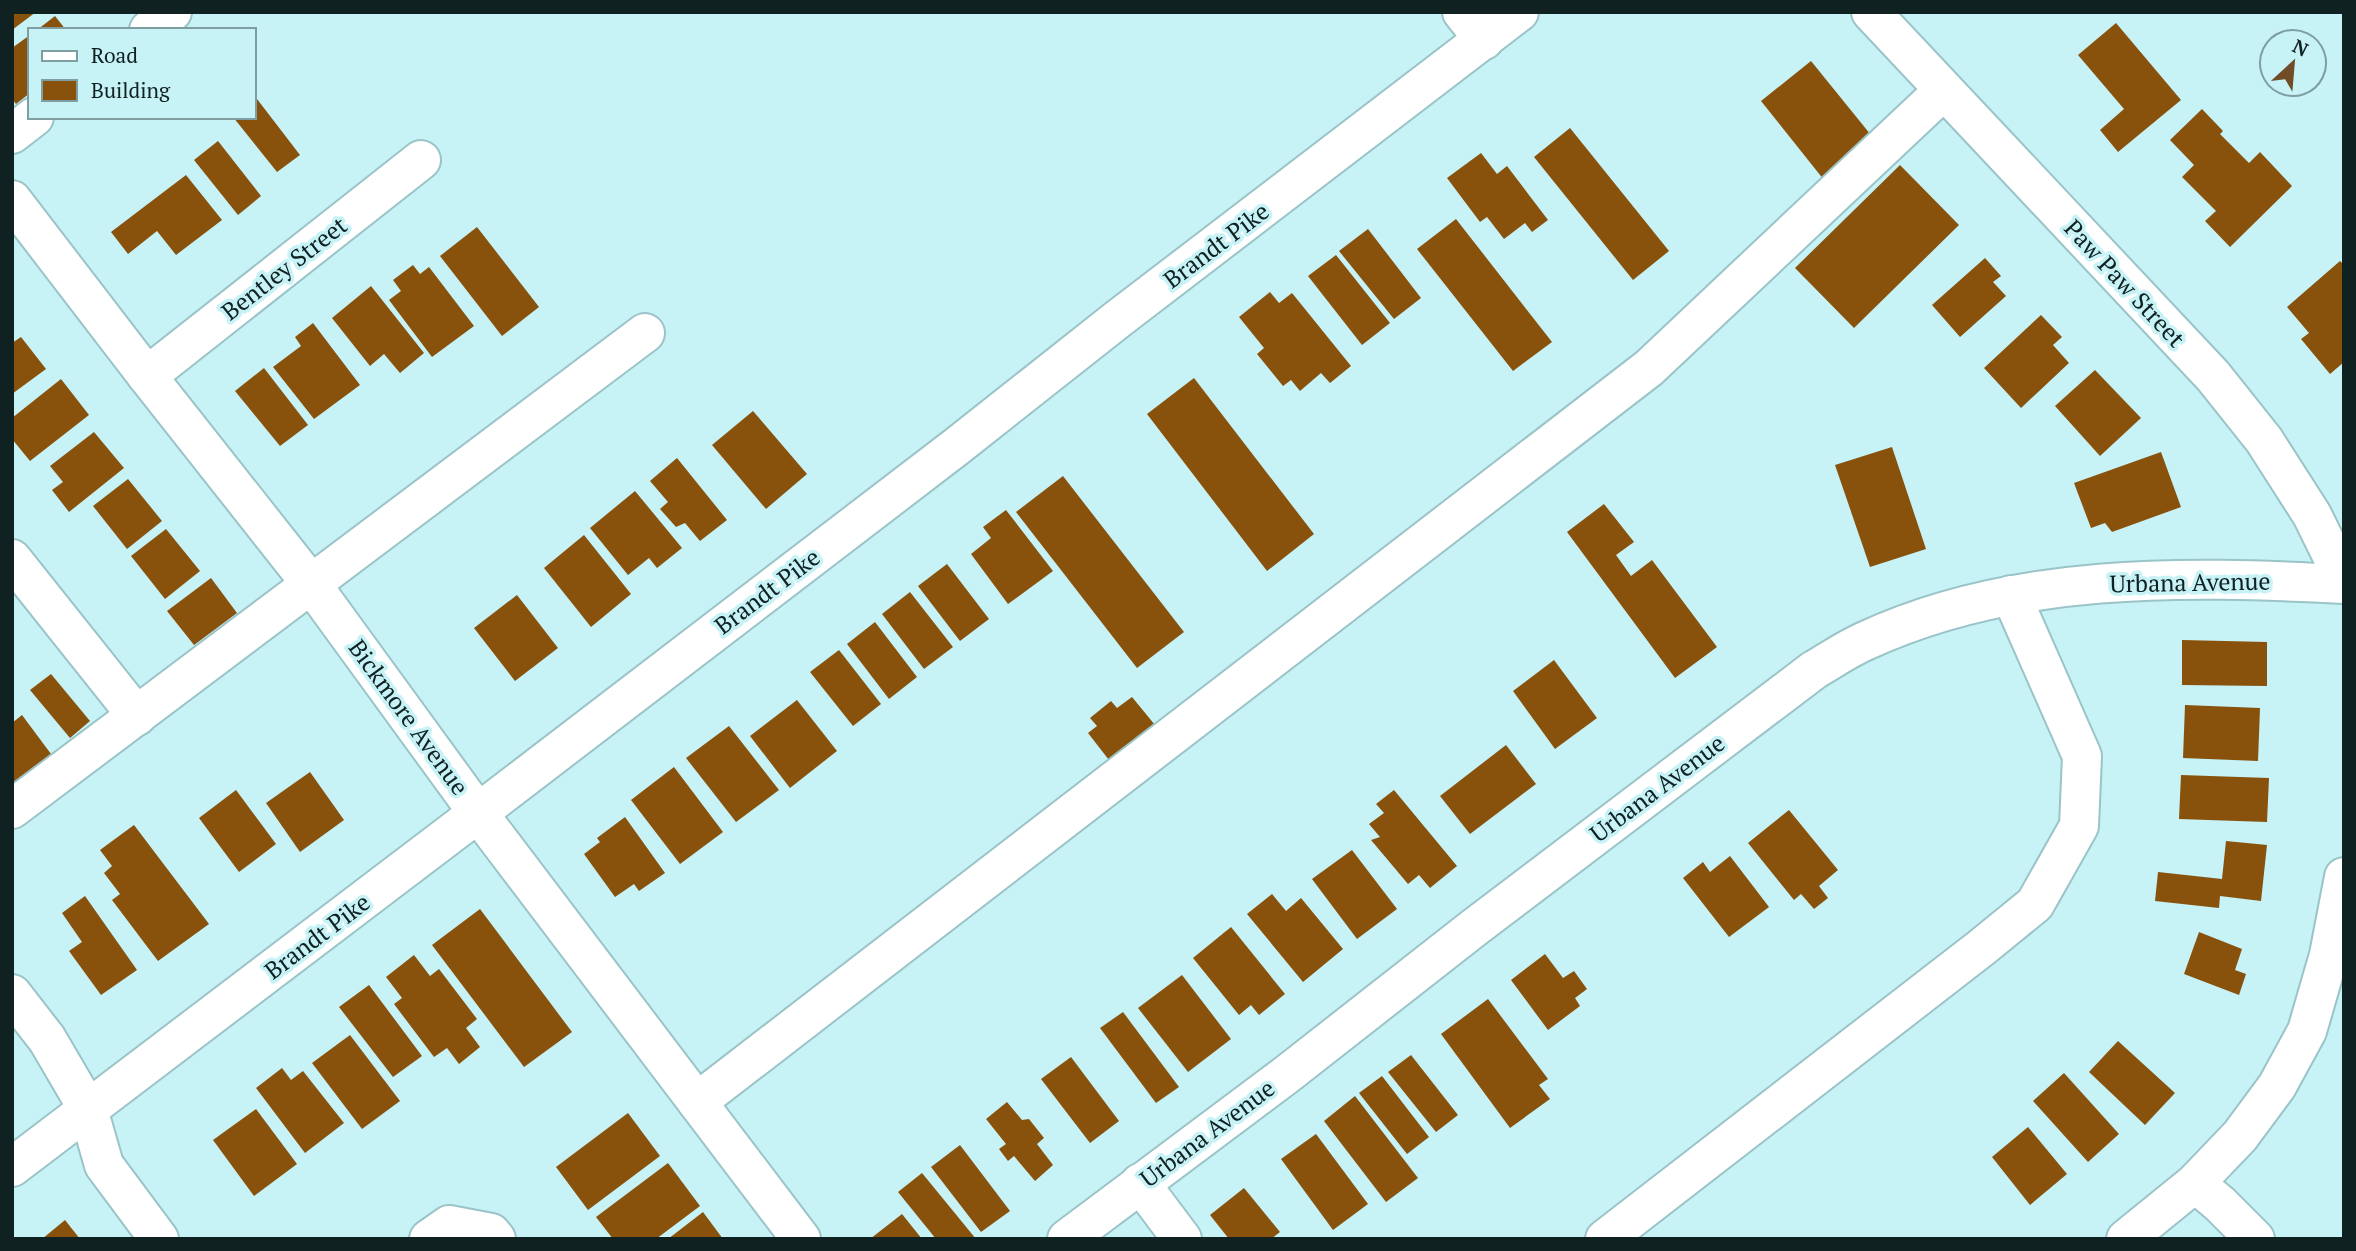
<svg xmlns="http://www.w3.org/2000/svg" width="2356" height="1251" font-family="'PT Serif',serif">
	<rect width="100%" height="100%" fill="#c7f2f6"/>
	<g fill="#88520c">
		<polygon points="12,12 36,12 12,30"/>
		<polygon points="55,16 66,30 37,30"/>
		<polygon points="2116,23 2181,100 2118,152 2100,130 2124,109 2078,55"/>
		<polygon points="30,35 30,93 16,104 12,99 12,48"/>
		<polygon points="1811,61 1875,140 1824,180 1761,101"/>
		<polygon points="257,99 300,155 277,172 233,117 254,117 254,102"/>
		<polygon points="2202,109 2223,131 2220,134 2249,163 2260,152 2292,186 2230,247 2205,221 2216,211 2182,177 2194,165 2170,140"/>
		<polygon points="1570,128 1669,251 1633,280 1534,157"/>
		<polygon points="218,141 261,196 238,215 194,160"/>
		<polygon points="1481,153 1497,174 1507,166 1548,220 1532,232 1525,223 1504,239 1487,217 1480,222 1447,178"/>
		<polygon points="1900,165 1959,225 1854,328 1795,268"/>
		<polygon points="186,175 222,220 176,255 157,231 128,254 111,232"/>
		<polygon points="1456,219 1552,342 1513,371 1417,249"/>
		<polygon points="477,227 539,307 502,336 440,256"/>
		<polygon points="1368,229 1421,298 1394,319 1339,251"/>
		<polygon points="1336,255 1390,323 1362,345 1308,276"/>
		<polygon points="1985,258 2001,276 1993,282 2006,296 1960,337 1932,305"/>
		<polygon points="2340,261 2344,265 2344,362 2330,374 2301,339 2309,333 2287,307"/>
		<polygon points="413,265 420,274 429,267 474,326 432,357 389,300 401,291 393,280"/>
		<polygon points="371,286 424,353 400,373 384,354 370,366 332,318"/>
		<polygon points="1270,292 1279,303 1292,293 1351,366 1330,383 1321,373 1300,391 1291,380 1283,386 1257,354 1264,348 1239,317"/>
		<polygon points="2041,315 2062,337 2053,345 2069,363 2021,408 1984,368"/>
		<polygon points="313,323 360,385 314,419 273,367 301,346 295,337"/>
		<polygon points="21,337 46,369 12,394 12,343"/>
		<polygon points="264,368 308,425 280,446 235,391"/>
		<polygon points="2095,370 2141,418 2100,456 2055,406"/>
		<polygon points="1194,378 1314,534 1267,571 1147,414"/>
		<polygon points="61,379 89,415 30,461 12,439 12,418"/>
		<polygon points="753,411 807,474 766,509 712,445"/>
		<polygon points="94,432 124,468 69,512 52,490 63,482 50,466"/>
		<polygon points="1892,447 1926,549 1870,567 1835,465"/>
		<polygon points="2161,452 2181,507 2112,532 2105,523 2091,528 2074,483"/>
		<polygon points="677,458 727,520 700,541 685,523 676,527 660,509 668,502 650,481"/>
		<polygon points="1063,476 1184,632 1137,668 1016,512"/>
		<polygon points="128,479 162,521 127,549 93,506"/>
		<polygon points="635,491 682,548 657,568 649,558 628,575 590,528"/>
		<polygon points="1604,504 1634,542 1616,555 1631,576 1652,560 1717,647 1675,678 1567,532"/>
		<polygon points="1006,510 1053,571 1008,604 971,554 991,538 983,527"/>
		<polygon points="166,529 200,571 165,599 131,556"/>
		<polygon points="584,535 631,594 591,627 544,568"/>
		<polygon points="947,564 989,619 960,641 918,586"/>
		<polygon points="211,578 237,613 194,645 167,611"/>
		<polygon points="910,592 953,647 924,669 882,614"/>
		<polygon points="517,595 558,648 515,681 474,628"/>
		<polygon points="875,622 917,677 889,699 847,644"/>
		<polygon points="2182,640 2267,642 2267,686 2182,685"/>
		<polygon points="839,650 881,704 853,726 810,672"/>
		<polygon points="1554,660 1597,718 1555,749 1513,691"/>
		<polygon points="51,674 90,721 70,738 30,690"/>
		<polygon points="1132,697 1155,725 1109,760 1088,733 1097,726 1090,718 1111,701 1117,708"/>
		<polygon points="797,700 837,751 790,788 750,736"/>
		<polygon points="2185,705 2260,708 2258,761 2183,758"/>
		<polygon points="22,715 54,758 12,788 12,723"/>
		<polygon points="729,726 779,790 736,822 686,758"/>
		<polygon points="1506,745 1536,784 1470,834 1440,796"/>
		<polygon points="674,767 723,832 680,864 631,800"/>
		<polygon points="310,772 344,820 300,852 266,803"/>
		<polygon points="2181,775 2269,778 2267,822 2179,819"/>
		<polygon points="236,790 276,844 239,872 199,818"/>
		<polygon points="1394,790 1457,866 1430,888 1419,875 1408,884 1371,840 1380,837 1369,824 1384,813 1376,804"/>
		<polygon points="1789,810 1838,870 1819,886 1828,898 1814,909 1801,894 1794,900 1748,843"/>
		<polygon points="625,817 665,873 639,891 634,884 615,897 584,854 600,842 597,838"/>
		<polygon points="134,825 209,924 158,961 112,900 120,894 104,873 112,866 100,850"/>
		<polygon points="2226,841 2267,845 2261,901 2220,896 2219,908 2155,901 2158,872 2222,879"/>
		<polygon points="1352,850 1397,909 1357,939 1312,879"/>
		<polygon points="1730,856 1769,907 1729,937 1683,878 1703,862 1710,872"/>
		<polygon points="1272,894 1286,911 1301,898 1343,949 1303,982 1247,914"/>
		<polygon points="85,896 137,970 101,995 69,951 82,942 62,913"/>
		<polygon points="480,909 572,1032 524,1067 432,945"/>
		<polygon points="1231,927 1285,994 1259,1015 1251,1005 1239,1015 1193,958"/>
		<polygon points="2199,932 2242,949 2235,970 2246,974 2239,995 2184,974"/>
		<polygon points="1545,954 1563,978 1574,971 1587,989 1575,998 1580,1006 1548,1030 1511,980"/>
		<polygon points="414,955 430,976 439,969 477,1019 466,1028 480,1047 459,1064 447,1048 434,1057 394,1004 402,998 386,977"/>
		<polygon points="1182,975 1231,1039 1188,1072 1138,1008"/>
		<polygon points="369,985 422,1056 393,1077 339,1007"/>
		<polygon points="1488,999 1548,1079 1539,1085 1550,1099 1510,1128 1441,1034"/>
		<polygon points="1123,1012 1179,1087 1156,1103 1100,1028"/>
		<polygon points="350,1035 400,1101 362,1129 312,1063"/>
		<polygon points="2118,1041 2175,1093 2145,1125 2089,1072"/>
		<polygon points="1411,1055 1458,1115 1436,1132 1388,1072"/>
		<polygon points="1071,1057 1119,1121 1090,1143 1041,1079"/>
		<polygon points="282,1068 291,1080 303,1071 344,1123 305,1153 256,1088"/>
		<polygon points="2064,1073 2119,1134 2088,1162 2033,1101"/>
		<polygon points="1382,1076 1429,1137 1407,1154 1359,1093"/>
		<polygon points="1355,1096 1418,1178 1386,1202 1324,1121"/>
		<polygon points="1007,1102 1022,1120 1029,1119 1044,1138 1037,1144 1053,1165 1035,1181 1014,1156 1008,1161 999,1149 1006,1144 986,1119"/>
		<polygon points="256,1109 297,1164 254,1196 213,1140"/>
		<polygon points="628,1113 660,1156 588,1210 556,1167"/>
		<polygon points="2028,1127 2067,1174 2030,1205 1992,1157"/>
		<polygon points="1316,1134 1368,1204 1333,1230 1281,1159"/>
		<polygon points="960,1145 1010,1211 981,1232 931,1167"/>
		<polygon points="668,1163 700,1206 656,1239 613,1239 596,1217"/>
		<polygon points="922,1173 976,1239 936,1239 898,1192"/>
		<polygon points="1244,1188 1280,1232 1271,1239 1229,1239 1210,1215"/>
		<polygon points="703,1212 723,1239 668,1239"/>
		<polygon points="902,1214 922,1239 870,1239"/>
		<polygon points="65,1220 80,1239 42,1239"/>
	</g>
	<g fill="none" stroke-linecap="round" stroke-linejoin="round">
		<defs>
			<g id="minor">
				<polyline points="1462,12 1484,40"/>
				<polyline points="1871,12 2213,376 2264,440 2312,515 2344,580"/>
				<polyline points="149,30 172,12"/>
				<polyline points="12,134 34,117"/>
				<polyline points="12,200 147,376 312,585 478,813 801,1239"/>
				<polyline points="147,376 421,160"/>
				<polyline points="12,559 137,716"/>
				<polyline points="12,809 645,333"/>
				<polyline points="12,994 47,1039 88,1109 104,1165 159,1239"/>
				<polyline points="697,1102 1649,368 1943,91"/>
				<polyline points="1140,1183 1182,1239"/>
				<polyline points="2195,1183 2220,1204 2255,1239"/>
				<polyline points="429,1239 449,1225 491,1233 496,1239"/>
				<path d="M1067,1239l219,-164 189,-148 339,-257c17,-10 33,-21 51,-29 149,-69 318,-65 479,-57"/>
				<polyline points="1605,1239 1981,948 2035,904 2079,826 2082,756 2011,595"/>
				<polyline points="2126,1239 2195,1183 2240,1136 2277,1086 2307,1031 2329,955 2344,877"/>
			</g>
			<polyline id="major" points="12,1167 478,813 956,447 1118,319 1519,12"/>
		</defs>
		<use href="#minor" stroke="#9ac4c7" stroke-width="42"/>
		<use href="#major" stroke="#9ac4c7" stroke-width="42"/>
		<use href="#minor" stroke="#fff" stroke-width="38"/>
		<use href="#major" stroke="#fff" stroke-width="38"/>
	</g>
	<g text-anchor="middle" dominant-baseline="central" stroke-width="7" stroke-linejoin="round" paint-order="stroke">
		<g font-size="24" fill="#102122" stroke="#c7f2f6">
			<text transform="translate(1216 245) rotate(-37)">Brandt Pike</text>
			<text transform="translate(284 268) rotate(-38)">Bentley Street</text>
			<text transform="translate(2125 283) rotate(47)">Paw Paw Street</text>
			<text transform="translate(2190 582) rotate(-1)">Urbana Avenue</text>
			<text transform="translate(767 591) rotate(-37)">Brandt Pike</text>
			<text transform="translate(409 717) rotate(54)">Bickmore Avenue</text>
			<text transform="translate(1657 788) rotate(-37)">Urbana Avenue</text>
			<text transform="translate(317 936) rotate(-37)">Brandt Pike</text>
			<text transform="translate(1207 1133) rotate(-37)">Urbana Avenue</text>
		</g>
	</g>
	<rect width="2356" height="1251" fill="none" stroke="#102122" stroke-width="28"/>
	<rect x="28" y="28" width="228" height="91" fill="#c7f2f6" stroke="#7e9ea1" stroke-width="2"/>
	<rect x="42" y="51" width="35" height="10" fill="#ffffff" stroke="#7e9ea1" stroke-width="2"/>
	<text x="91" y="63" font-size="21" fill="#102122">Road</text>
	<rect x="42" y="80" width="35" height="21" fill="#88520c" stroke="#7e9ea1" stroke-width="2"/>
	<text x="91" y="98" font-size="21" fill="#102122">Building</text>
	<g transform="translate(2293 63) rotate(26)"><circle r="33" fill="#c7f2f6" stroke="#7e9ea1" stroke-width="2"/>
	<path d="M0-5L12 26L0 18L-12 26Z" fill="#714d27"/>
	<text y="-10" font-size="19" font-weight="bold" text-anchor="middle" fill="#102122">N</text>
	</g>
</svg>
